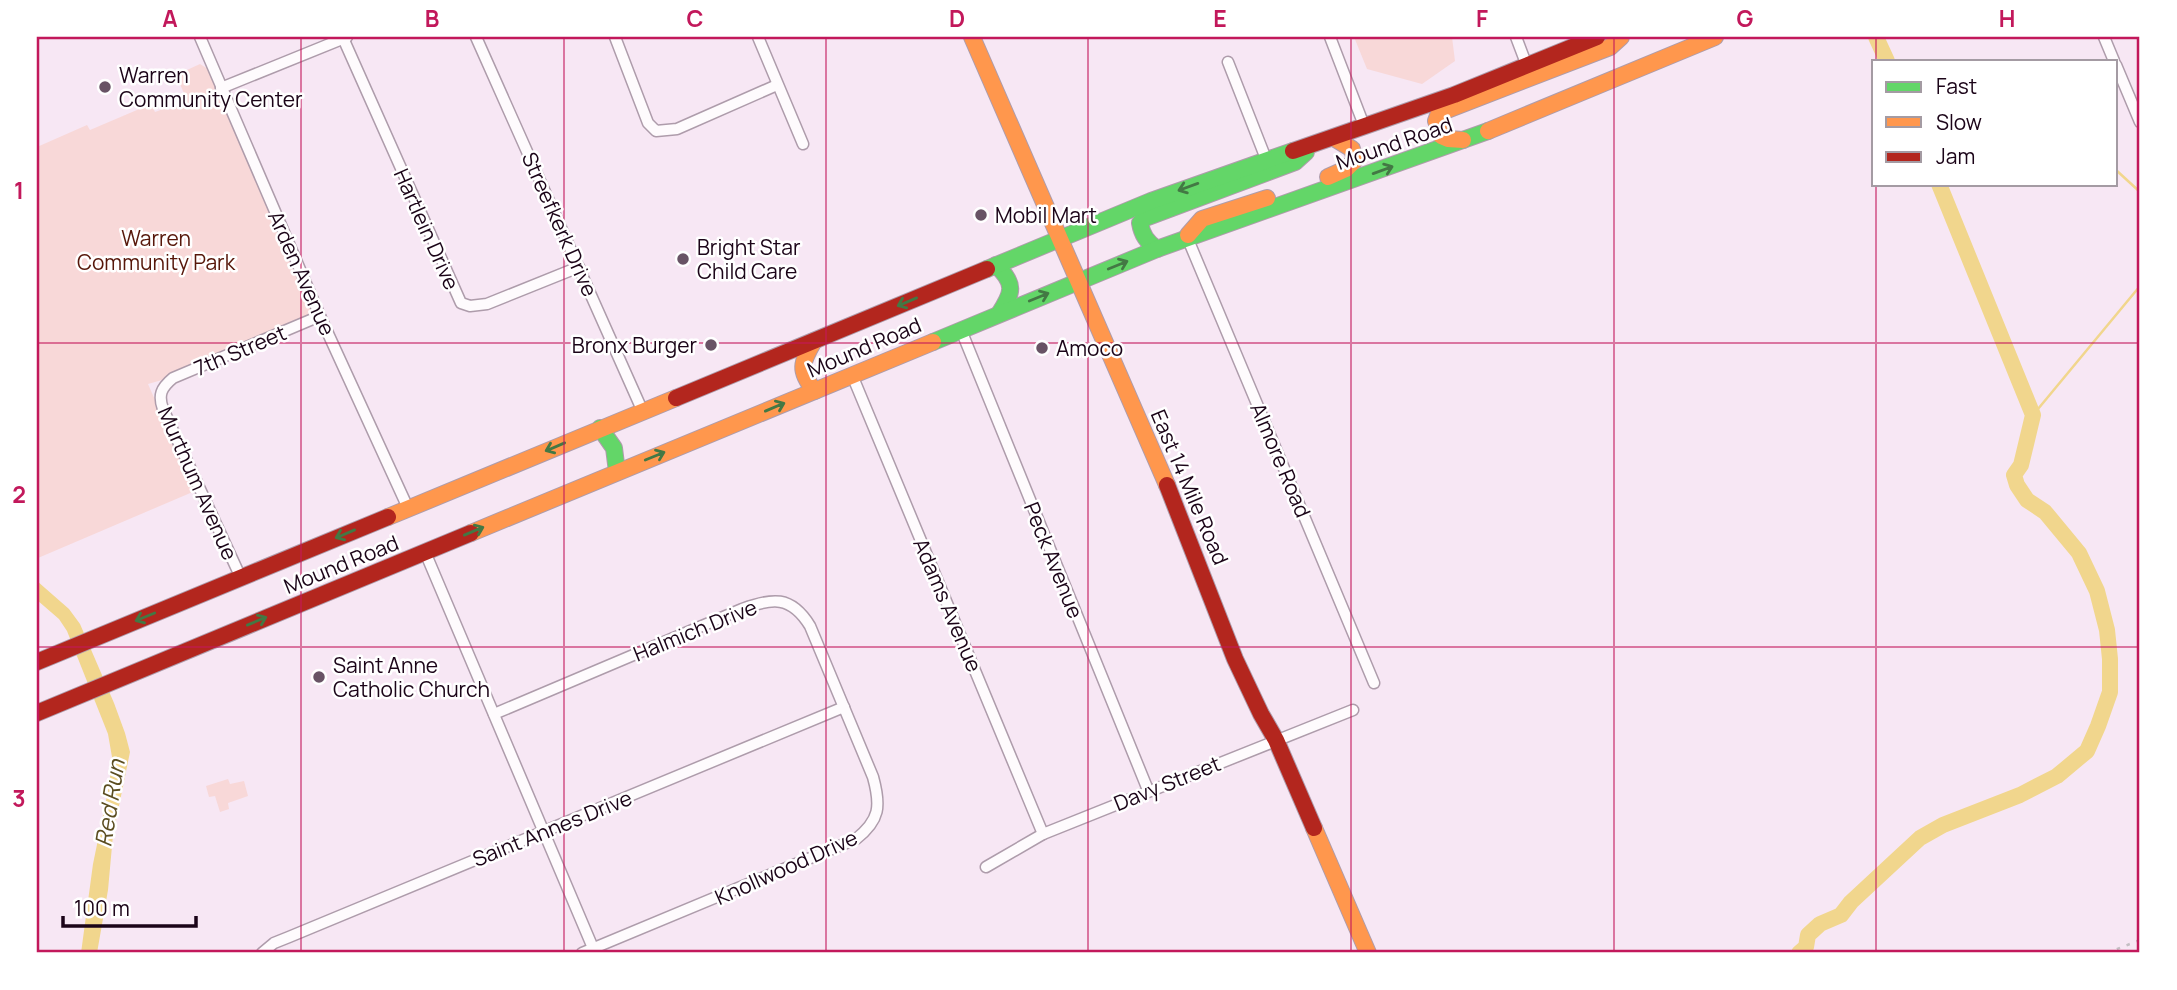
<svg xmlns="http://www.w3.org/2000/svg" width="2177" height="990" font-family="Manrope,sans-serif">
	<rect width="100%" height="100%" fill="#f7e7f4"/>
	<g fill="#f8d8d8">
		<polygon points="1354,37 1452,37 1455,61 1422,84 1367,69"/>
		<polygon points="200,64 208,69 313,312 311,315 169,378 148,384 195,491 38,558 37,147 87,125 90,130 151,104 155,112 166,108 168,110 179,106 179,102 186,98 176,75"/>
		<polygon points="228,779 230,784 244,781 248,796 228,803 229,809 220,812 215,796 209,797 206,786"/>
	</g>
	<polygon fill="#f1d68d" points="37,581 69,609 80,624 114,703 125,733 130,752 113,835 108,890 97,953 81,953 93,864 109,786 112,757 108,734 67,631 59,619 37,600"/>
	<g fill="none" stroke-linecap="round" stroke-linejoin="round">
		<g stroke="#f1d68d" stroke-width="2.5">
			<polyline points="2116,170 2140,192"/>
			<polyline points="2033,415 2140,286"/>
		</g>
		<g stroke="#f1d68d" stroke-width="16">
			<polyline points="1876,37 1887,61"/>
			<polyline points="1799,953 1806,947 1808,935 1820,924 1841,915 1851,902 1920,838 1943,825 2020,795 2057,776 2087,751 2098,726 2110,692 2110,659 2107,630 2097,591 2079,553 2045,512 2027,500 2017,485 2014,475 2021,465 2033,415 1939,184"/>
		</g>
		<defs>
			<g id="street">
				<polyline points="200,37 320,316 408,508"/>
				<polyline points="476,37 643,412"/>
				<polyline points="615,37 648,123 656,131 677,129 777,85"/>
				<polyline points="758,37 803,144"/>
				<polyline points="1330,37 1365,128"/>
				<polyline points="1516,37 1527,66"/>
				<polyline points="2104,37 2114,61"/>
				<polyline points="343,38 461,303 470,306 487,304 579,267"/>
				<polyline points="1228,62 1268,164"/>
				<polyline points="2116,65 2140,122"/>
				<polyline points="221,88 347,37"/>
				<polyline points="1187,237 1374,683"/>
				<polyline points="961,330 1148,790"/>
				<polyline points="852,375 1043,834"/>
				<polyline points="425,552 593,948"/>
				<path d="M241,578l-78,-169c-5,-14 -2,-21 10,-31l147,-62"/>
				<path d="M494,714l248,-105c30,-11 49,-14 68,17l63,151c8,29 7,43 -17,62l-274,114"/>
				<polyline points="986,867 1043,834 1353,710"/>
				<polyline points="262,953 274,943 289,937 844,707"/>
			</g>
			<g id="fast">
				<path d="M1157,249c-10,-7 -15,-14 -17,-26l5,-5 150,-56 11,-10"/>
				<path d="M996,265c20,19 17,27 3,49"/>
				<polyline points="987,269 1151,201 1293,151"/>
				<polyline points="933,342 1157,249 1488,131"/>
				<polyline points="600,428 614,448 617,472"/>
			</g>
			<g id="slow">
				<polyline points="972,37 1167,485"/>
				<polyline points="1488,131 1715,37"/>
				<polyline points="1463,140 1448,139 1441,136 1436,121 1439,113 1610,47 1621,37"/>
				<polyline points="1328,177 1346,169 1355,160 1352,149 1334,138"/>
				<polyline points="1188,235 1202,219 1267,198"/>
				<path d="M814,341c-13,22 -16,30 1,50"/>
				<polyline points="388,517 676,398"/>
				<polyline points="471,533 933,342"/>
				<polyline points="1314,828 1368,953"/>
			</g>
			<g id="jam">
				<polyline points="1293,151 1454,95 1597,37"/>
				<polyline points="676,398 987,269"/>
				<polyline points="1167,485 1235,659 1261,714 1276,740 1314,828"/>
				<polyline points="37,662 388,517"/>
				<polyline points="37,713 471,533"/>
			</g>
		</defs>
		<use href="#street" stroke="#ae9cab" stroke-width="13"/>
		<use href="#fast" stroke="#ae9cab" stroke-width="18"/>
		<use href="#slow" stroke="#ae9cab" stroke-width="18"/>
		<use href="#jam" stroke="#ae9cab" stroke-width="18"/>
		<use href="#street" stroke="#fefbfd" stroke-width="10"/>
		<use href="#fast" stroke="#63d668" stroke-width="16"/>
		<use href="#slow" stroke="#ff974d" stroke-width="16"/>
		<use href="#jam" stroke="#b3261e" stroke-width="16"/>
		<polyline stroke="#c4bec3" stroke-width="2.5" stroke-dasharray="3.5 7" stroke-linecap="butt" points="2107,953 2140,940"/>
	</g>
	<defs><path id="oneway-shaft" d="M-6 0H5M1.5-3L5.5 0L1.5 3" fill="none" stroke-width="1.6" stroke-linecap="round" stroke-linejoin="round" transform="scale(1.75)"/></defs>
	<g stroke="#437844">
		<use href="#oneway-shaft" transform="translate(1383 170) rotate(-20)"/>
		<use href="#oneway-shaft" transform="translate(1188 187) rotate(160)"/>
		<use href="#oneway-shaft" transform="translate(1118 265) rotate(-22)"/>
		<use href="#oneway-shaft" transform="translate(1039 297) rotate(-22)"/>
		<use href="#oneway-shaft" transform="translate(907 302) rotate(157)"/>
		<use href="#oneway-shaft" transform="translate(775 407) rotate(-23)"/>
		<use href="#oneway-shaft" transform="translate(555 447) rotate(157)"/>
		<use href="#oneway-shaft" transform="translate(655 456) rotate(-22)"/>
		<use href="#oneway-shaft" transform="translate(474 531) rotate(-23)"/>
		<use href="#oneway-shaft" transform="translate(345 534) rotate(157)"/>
		<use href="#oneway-shaft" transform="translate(145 617) rotate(158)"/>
		<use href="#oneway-shaft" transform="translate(257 621) rotate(-23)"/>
	</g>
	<path fill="none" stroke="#c2185b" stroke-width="2" stroke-opacity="0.55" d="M301,37v916M564,37v916M826,37v916M1088,37v916M1351,37v916M1614,37v916M1876,37v24M1876,184v769M37,343h2103M37,647h2103"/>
	<g fill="#685365" stroke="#fff" stroke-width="2.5">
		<circle cx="105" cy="87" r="7"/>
		<circle cx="981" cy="215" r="7"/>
		<circle cx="683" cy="259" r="7"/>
		<circle cx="711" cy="345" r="7"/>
		<circle cx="1042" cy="348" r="7"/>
		<circle cx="319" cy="677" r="7"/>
	</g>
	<g text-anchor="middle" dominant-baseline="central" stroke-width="5" stroke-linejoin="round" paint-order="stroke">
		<g font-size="21" fill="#1b0418" stroke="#fff" text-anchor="start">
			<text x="119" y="75">Warren<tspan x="119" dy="24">Community Center</tspan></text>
			<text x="995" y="215">Mobil Mart</text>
			<text x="697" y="247">Bright Star<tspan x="697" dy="24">Child Care</tspan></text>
			<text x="697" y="345" text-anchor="end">Bronx Burger</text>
			<text x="1056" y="348">Amoco</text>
			<text x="333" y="665">Saint Anne<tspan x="333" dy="24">Catholic Church</tspan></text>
		</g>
		<g font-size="21" fill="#1b0418" stroke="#fff">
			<text transform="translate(1394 143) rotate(-19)">Mound Road</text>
			<text transform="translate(560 224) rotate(66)">Streefkerk Drive</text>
			<text transform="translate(427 229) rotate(66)">Hartlein Drive</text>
			<text transform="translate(302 273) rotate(66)">Arden Avenue</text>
			<text transform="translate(864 347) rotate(-23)">Mound Road</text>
			<text transform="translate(240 350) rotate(-23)">7th Street</text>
			<text transform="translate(1281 460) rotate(67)">Almore Road</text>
			<text transform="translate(198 483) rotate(66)">Murthum Avenue</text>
			<text transform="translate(1190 487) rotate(67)">East 14 Mile Road</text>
			<text transform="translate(1054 560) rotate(68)">Peck Avenue</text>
			<text transform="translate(341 564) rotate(-22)">Mound Road</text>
			<text transform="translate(948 605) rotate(67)">Adams Avenue</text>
			<text transform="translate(695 630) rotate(-22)">Halmich Drive</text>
			<text transform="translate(1167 783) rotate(-22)">Davy Street</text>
			<text transform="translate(552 828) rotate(-22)">Saint Annes Drive</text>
			<text transform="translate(786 867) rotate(-24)">Knollwood Drive</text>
		</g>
		<g font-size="21" fill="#57170a" stroke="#fff">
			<text x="156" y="238">Warren<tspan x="156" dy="24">Community Park</tspan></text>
		</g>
		<g font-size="23" font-style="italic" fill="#5b4d20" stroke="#fff">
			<text transform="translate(109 803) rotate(-81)">Red Run</text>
		</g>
	</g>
	<rect width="2177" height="990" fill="none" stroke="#ffffff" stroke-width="77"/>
	<rect x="1872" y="60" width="245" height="126" fill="#ffffff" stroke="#a49ba3" stroke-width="2"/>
	<rect x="1886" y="82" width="35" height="10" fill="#63d668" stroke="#a49ba3" stroke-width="2"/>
	<text x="1936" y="94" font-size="21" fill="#1b0418">Fast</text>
	<rect x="1886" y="117" width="35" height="10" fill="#ff974d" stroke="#a49ba3" stroke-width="2"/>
	<text x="1936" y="130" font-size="21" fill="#1b0418">Slow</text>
	<rect x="1886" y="152" width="35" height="10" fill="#b3261e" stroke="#a49ba3" stroke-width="2"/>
	<text x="1936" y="164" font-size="21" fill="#1b0418">Jam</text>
	<path d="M63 916v10h133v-10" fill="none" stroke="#1b0418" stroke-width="3.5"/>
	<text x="74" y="916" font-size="21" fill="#1b0418" stroke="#ffffff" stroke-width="5" paint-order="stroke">100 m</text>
	<rect x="38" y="38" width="2100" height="913" fill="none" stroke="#c2185b" stroke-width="2.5"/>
	<g font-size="23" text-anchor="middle" font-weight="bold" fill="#c2185b">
		<text x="170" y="27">A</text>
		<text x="432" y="27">B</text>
		<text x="695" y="27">C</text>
		<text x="957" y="27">D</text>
		<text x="1220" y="27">E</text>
		<text x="1482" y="27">F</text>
		<text x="1745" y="27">G</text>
		<text x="2007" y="27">H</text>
		<text x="19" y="199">1</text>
		<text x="19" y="503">2</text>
		<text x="19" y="807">3</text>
	</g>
</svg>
